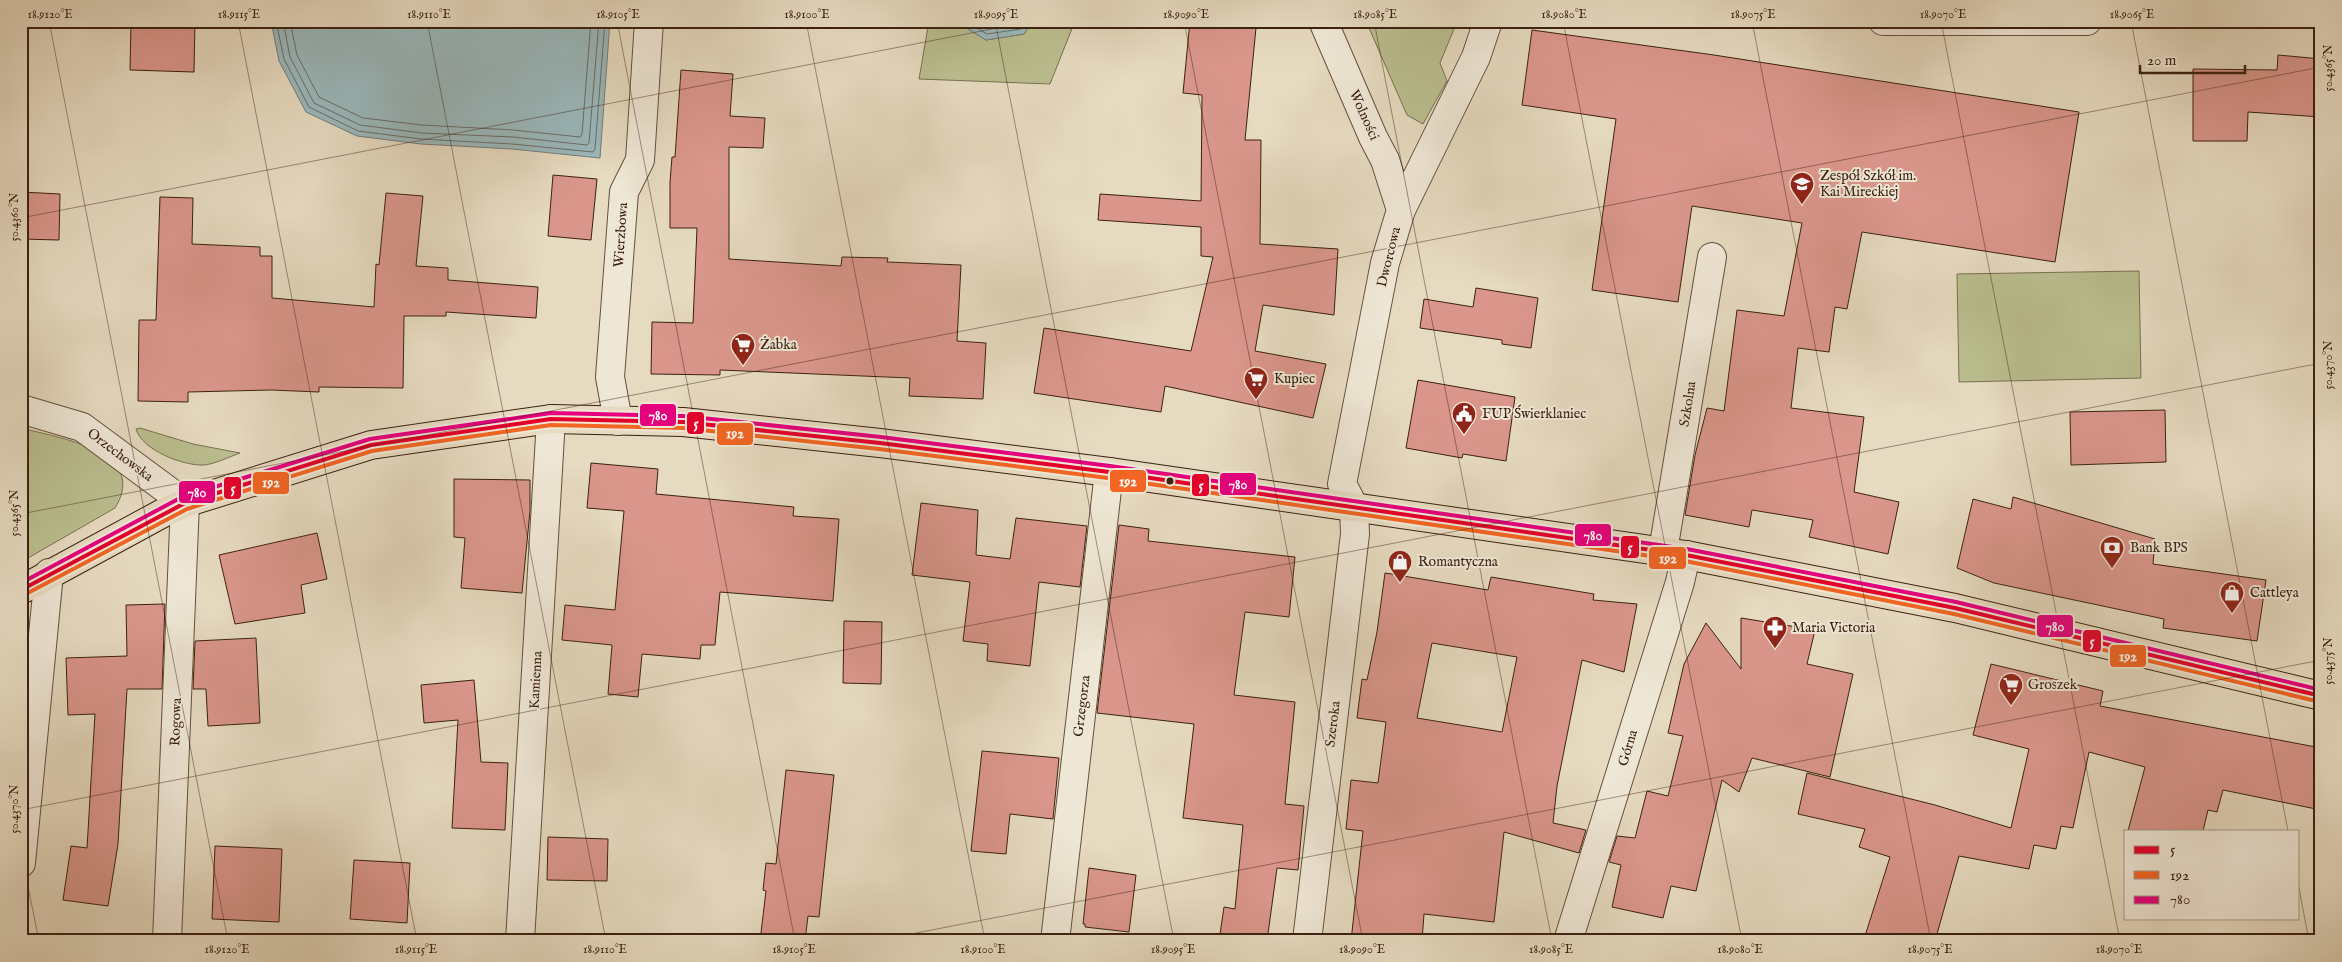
<svg xmlns="http://www.w3.org/2000/svg" width="2342" height="962" font-family="'IM FELL English',serif">
	<rect width="100%" height="100%" fill="#e6dac0"/>
	<filter id="stains"><feTurbulence type="fractalNoise" baseFrequency=".004" numOctaves="4"/><feColorMatrix values="0 0 0 0 .2 0 0 0 0 .09 0 0 0 0 .02 0 0 0 .5 -.17"/></filter>
	<radialGradient id="worn" r=".72"><stop offset=".6" stop-color="#630" stop-opacity="0"/><stop offset="1" stop-color="#630" stop-opacity=".3"/></radialGradient>
	<g fill="#babe8f" stroke="#7a7050">
		<polygon points="929,21 955,21 986,40 1024,34 1033,21 1075,21 1050,84 919,79"/>
		<polygon points="1366,21 1461,21 1456,24 1440,63 1447,81 1423,124 1407,115"/>
		<polygon points="2139,271 2141,378 1959,382 1957,274"/>
		<path d="M21,428c38,10 129,23 94,80l-94,54z"/>
		<path d="M140,428l53,16 47,9c-11,4 -25,11 -36,12 -21,1 -62,-15 -68,-36z"/>
	</g>
	<g fill="#9ab8bc" stroke="#747c78">
		<polygon points="271,21 610,21 600,158 512,149 421,144 357,136 306,112 279,61"/>
		<polygon points="955,21 1033,21 1024,34 986,40"/>
	</g>
	<g fill="none" stroke-linecap="round" stroke-linejoin="round">
		<g stroke="#6a6c66" stroke-width="1">
			<polyline points="276,21 284,59 309,107 358,131 421,139 512,144 593,152 595,149 605,21"/>
			<polyline points="283,21 290,57 314,103 360,125 422,133 513,137 587,145 589,143 599,21"/>
			<polyline points="290,21 297,55 319,97 363,118 422,125 513,130 580,137 582,134 591,21"/>
			<polyline points="965,21 987,34 1021,29 1027,21"/>
		</g>
	</g>
	<g fill="#da968b" stroke="#3b2111" fill-rule="evenodd">
		<polygon points="131,21 195,21 194,72 130,70"/>
		<polygon points="1190,21 1234,21 1233,26 1256,28 1245,140 1261,140 1260,244 1338,249 1334,315 1263,305 1255,351 1326,364 1313,418 1165,386 1161,412 1034,393 1044,328 1191,351 1213,257 1201,256 1201,227 1098,220 1100,194 1201,201 1202,95 1183,93"/>
		<polygon points="1532,30 1714,55 2079,112 2055,262 1862,232 1847,309 1835,307 1829,352 1798,348 1791,408 1864,417 1854,492 1899,502 1888,554 1809,537 1813,520 1752,510 1749,527 1685,515 1695,455 1707,408 1724,411 1737,310 1784,316 1802,223 1692,206 1678,302 1592,290 1616,119 1522,105"/>
		<polygon points="2278,55 2321,59 2321,117 2248,112 2247,141 2193,141 2193,69 2277,70"/>
		<polygon points="681,70 733,74 730,116 765,118 763,148 729,147 729,259 841,266 842,257 888,258 887,262 961,265 957,341 986,343 983,399 909,396 910,378 720,370 720,375 651,374 652,322 693,323 697,228 670,228 670,182 672,157 675,157"/>
		<polygon points="553,175 597,179 591,240 548,236"/>
		<polygon points="21,192 60,194 59,240 21,239"/>
		<polygon points="386,193 423,196 416,266 448,268 448,280 538,287 536,318 446,312 446,316 404,316 403,388 319,387 319,392 271,390 188,392 188,402 138,401 139,320 156,320 160,197 193,198 192,244 260,247 260,256 272,256 272,298 374,307 376,264 379,265"/>
		<polygon points="1476,288 1538,298 1531,348 1502,344 1502,340 1420,328 1424,299 1473,307"/>
		<polygon points="1418,380 1515,397 1506,461 1463,454 1462,458 1406,448"/>
		<polygon points="2165,410 2166,462 2071,465 2070,412"/>
		<polygon points="591,463 658,469 656,494 794,507 793,516 839,519 833,601 720,592 715,645 701,645 700,659 642,654 638,697 608,694 612,645 562,640 565,605 615,610 624,511 587,508"/>
		<polygon points="454,479 530,480 530,511 522,593 461,588 465,538 454,537"/>
		<polygon points="2013,497 2155,539 2153,564 2266,580 2257,641 2163,628 2164,619 1994,583 1957,568 1973,499 2011,509"/>
		<polygon points="921,503 978,510 976,555 1010,559 1016,518 1087,526 1080,587 1039,582 1030,666 987,661 988,644 963,641 970,582 912,575"/>
		<polygon points="1119,525 1149,529 1148,541 1295,557 1289,617 1245,612 1234,695 1295,702 1285,804 1304,806 1298,870 1277,868 1267,941 1219,941 1224,907 1235,909 1243,825 1183,818 1194,724 1097,713"/>
		<polygon points="317,533 327,579 301,585 305,613 235,624 219,555"/>
		<path d="M1385,573l103,17 3,-13 103,17 -1,6 44,4 -13,68 -42,-12 -25,126 -4,37 33,7 -7,23 -75,-21 -10,90 -70,-8 -2,27h-71l12,-110 -17,-2 5,-49 27,3 8,-61 -29,-4 5,-39 5,1 10,-48zM1432,643l85,14 -15,75 -85,-14z"/>
		<polygon points="165,604 162,689 127,689 118,844 108,906 63,900 71,846 87,848 95,714 68,715 66,658 127,656 126,605"/>
		<polygon points="1741,618 1815,630 1807,664 1853,674 1830,777 1752,758 1739,792 1722,780 1696,891 1671,886 1663,918 1612,907 1621,865 1609,862 1617,836 1635,838 1647,791 1668,796 1683,736 1668,733 1684,664 1706,623 1741,669"/>
		<polygon points="844,621 882,622 881,684 843,683"/>
		<polygon points="256,638 260,723 208,726 206,689 193,689 195,641"/>
		<polygon points="1991,664 2103,691 2100,706 2321,748 2321,810 2223,790 2217,812 2208,810 2203,831 2128,831 2145,767 2089,752 2073,828 2061,826 2056,849 2034,845 2029,869 1959,856 1935,941 1880,941 1865,936 1890,857 1859,847 1865,829 1798,814 1807,773 1935,805 2011,828 2029,749 1973,735"/>
		<polygon points="474,680 481,762 508,763 505,830 452,828 458,720 424,723 421,685"/>
		<polygon points="982,751 1059,758 1053,819 1010,814 1006,854 971,851"/>
		<polygon points="786,770 834,775 819,917 808,916 805,941 760,941 766,891 763,890 766,863 776,864"/>
		<polygon points="548,837 608,839 607,881 547,880"/>
		<polygon points="215,846 282,849 279,922 212,919"/>
		<polygon points="354,860 410,863 407,923 350,919"/>
		<polygon points="1089,868 1136,875 1129,932 1085,927 1085,924 1083,924"/>
	</g>
	<g fill="none" stroke-linecap="round" stroke-linejoin="round">
		<defs>
			<g id="minor">
				<polyline points="1323,21 1373,137 1385,160 1401,210"/>
				<polyline points="1883,21 2087,21"/>
				<polyline points="21,409 82,427 185,503 167,941"/>
				<polyline points="618,421 610,377 624,192 640,160 649,21"/>
				<polyline points="1663,551 1712,257"/>
				<polyline points="21,863 49,573"/>
				<polyline points="520,941 551,419"/>
				<polyline points="1055,941 1109,472"/>
				<polyline points="1307,941 1355,534 1354,507 1342,484 1385,263 1401,210 1476,57 1488,21"/>
				<polyline points="1568,941 1680,582 1686,555"/>
			</g>
			<polyline id="primary" points="21,590 163,513 185,503 371,445 551,419 683,422 880,443 1109,472 1686,555 1955,608 2321,696"/>
		</defs>
		<use href="#minor" stroke="#664f3d" stroke-width="30"/>
		<use href="#primary" stroke="#3b2111" stroke-width="30"/>
		<use href="#minor" stroke="#efe7d6" stroke-width="28"/>
		<use href="#primary" stroke="#e6dac0" stroke-width="28"/>
		<defs>
			<polyline id="bus-1" points="21,590 185,503 371,445 551,419 683,422 880,443 1109,472 1686,555 1955,608 2321,696"/>
			<polyline id="bus-2" points="24,595 187,509 372,451 551,425 683,428 879,449 1108,478 1685,561 1954,614 2320,702"/>
			<polyline id="bus-3" points="21,583 182,497 370,439 551,413 683,416 881,437 1110,466 1687,549 1956,602 2321,690"/>
		</defs>
		<use href="#bus-1" stroke="#efe7d6" stroke-width="8"/>
		<use href="#bus-2" stroke="#efe7d6" stroke-width="8"/>
		<use href="#bus-3" stroke="#efe7d6" stroke-width="8"/>
		<use href="#bus-1" stroke="#e4002b" stroke-width="4"/>
		<use href="#bus-2" stroke="#f26522" stroke-width="4"/>
		<use href="#bus-3" stroke="#e5007d" stroke-width="4"/>
	</g>
	<path fill="none" stroke="#3b2111" stroke-width="1" stroke-opacity="0.45" d="M49,21l179,920M238,21l179,920M427,21l179,920M617,21l178,920M806,21l179,920M995,21l179,920M1184,21l179,920M1374,21l178,920M1563,21l179,920M1752,21l179,920M1941,21l179,920M2131,21l157,810M2320,21l1,5M21,218l1012,-197M21,514l2300,-447M21,810l2300,-447M21,852l18,89M2298,883l11,58M875,941l1446,-281"/>
	<defs>
		<symbol id="school-pin" viewBox="-11 -11 22 30"><path d="M0 17L-7.5 6A9.5 9.5 0 1 1 7.5 6Z" fill="#8f2418" stroke="#efe7d6"/><path d="M0-5L7-2L0 1L-7-2ZM-4 1L0 2.5L4 1V4Q0 6-4 4Z" fill="#fff"/></symbol>
		<symbol id="supermarket-pin" viewBox="-11 -11 22 30"><path d="M0 17L-7.5 6A9.5 9.5 0 1 1 7.5 6Z" fill="#8f2418" stroke="#efe7d6"/><path d="M-6-5.5h2.5l.6 2H6L4.5 2H-2.5L-4.4-4H-6ZM-1.5 3.2a1.3 1.3 0 1 0 .1 0ZM3 3.2a1.3 1.3 0 1 0 .1 0Z" fill="#fff"/></symbol>
		<symbol id="civic-pin" viewBox="-11 -11 22 30"><path d="M0 17L-7.5 6A9.5 9.5 0 1 1 7.5 6Z" fill="#8f2418" stroke="#efe7d6"/><path d="M-.6-6.5H3V-4.5H.6V-3L4-1V1h2V6H-6V1h2V-1L-.6-3ZM-1.2 2.5V6h2.4V2.5Z" fill="#fff"/></symbol>
		<symbol id="bank-pin" viewBox="-11 -11 22 30"><path d="M0 17L-7.5 6A9.5 9.5 0 1 1 7.5 6Z" fill="#8f2418" stroke="#efe7d6"/><path d="M-6-4H6V4H-6ZM0-2.3a2.3 2.3 0 1 0 0 4.6a2.3 2.3 0 1 0 0-4.6Z" fill="#fff"/></symbol>
		<symbol id="shop-pin" viewBox="-11 -11 22 30"><path d="M0 17L-7.5 6A9.5 9.5 0 1 1 7.5 6Z" fill="#8f2418" stroke="#efe7d6"/><path d="M-5-2.5h2.3a2.7 3.5 0 0 1 5.4 0H5L5.5 6h-11ZM-1.5-2.5h3a1.5 2.3 0 0 0-3 0Z" fill="#fff"/></symbol>
		<symbol id="pharmacy-pin" viewBox="-11 -11 22 30"><path d="M0 17L-7.5 6A9.5 9.5 0 1 1 7.5 6Z" fill="#8f2418" stroke="#efe7d6"/><path d="M-2-6h4v4h4v4h-4v4h-4v-4h-4v-4h4Z" fill="#fff"/></symbol>
	</defs>
	<g fill-rule="evenodd">
		<use href="#school-pin" x="1788" y="170" width="28" height="38"/>
		<use href="#supermarket-pin" x="729" y="331" width="28" height="38"/>
		<use href="#supermarket-pin" x="1242" y="365" width="28" height="38"/>
		<use href="#civic-pin" x="1450" y="400" width="28" height="38"/>
		<use href="#bank-pin" x="2098" y="534" width="28" height="38"/>
		<use href="#shop-pin" x="1386" y="548" width="28" height="38"/>
		<use href="#shop-pin" x="2218" y="579" width="28" height="38"/>
		<use href="#pharmacy-pin" x="1761" y="614" width="28" height="38"/>
		<use href="#supermarket-pin" x="1997" y="671" width="28" height="38"/>
	</g>
	<circle fill="#3b2111" stroke="#efe7d6" stroke-width="2" cx="1170" cy="481" r="4.5"/>
	<g text-anchor="middle" dominant-baseline="central" stroke-width="4" stroke-linejoin="round" paint-order="stroke">
		<g font-size="14" fill="#3b2111" stroke="#efe7d6">
			<text transform="translate(1364 115) rotate(66)">Wolności</text>
			<text transform="translate(621 235) rotate(-86)">Wierzbowa</text>
			<text transform="translate(1389 257) rotate(-76)">Dworcowa</text>
			<text transform="translate(1688 404) rotate(-81)">Szkolna</text>
			<text transform="translate(120 455) rotate(37)">Orzechowska</text>
			<text transform="translate(536 680) rotate(-87)">Kamienna</text>
			<text transform="translate(1082 706) rotate(-83)">Grzegorza</text>
			<text transform="translate(176 722) rotate(-88)">Rogowa</text>
			<text transform="translate(1333 724) rotate(-83)">Szeroka</text>
			<text transform="translate(1628 748) rotate(-73)">Górna</text>
		</g>
		<g font-size="14" fill="#3b2111" stroke="#efe7d6" text-anchor="start">
			<text x="1820" y="176">Zespół Szkół im.<tspan x="1820" dy="16">Kai Mireckiej</tspan></text>
			<text x="760" y="345">Żabka</text>
			<text x="1274" y="379">Kupiec</text>
			<text x="1482" y="414">FUP Świerklaniec</text>
			<text x="2130" y="548">Bank BPS</text>
			<text x="1418" y="562">Romantyczna</text>
			<text x="2250" y="593">Cattleya</text>
			<text x="1792" y="628">Maria Victoria</text>
			<text x="2028" y="685">Groszek</text>
		</g>
	</g>
	<g stroke="#efe7d6" stroke-width="2">
		<rect x="639" y="403" width="38" height="24" rx="5" fill="#e5007d"/>
		<rect x="686" y="411" width="19" height="24" rx="5" fill="#e4002b"/>
		<rect x="716" y="422" width="38" height="24" rx="5" fill="#f26522"/>
		<rect x="1109" y="469" width="38" height="24" rx="5" fill="#f26522"/>
		<rect x="252" y="471" width="38" height="24" rx="5" fill="#f26522"/>
		<rect x="1219" y="472" width="38" height="24" rx="5" fill="#e5007d"/>
		<rect x="1191" y="473" width="19" height="24" rx="5" fill="#e4002b"/>
		<rect x="223" y="476" width="19" height="24" rx="5" fill="#e4002b"/>
		<rect x="178" y="480" width="38" height="24" rx="5" fill="#e5007d"/>
		<rect x="1574" y="523" width="38" height="24" rx="5" fill="#e5007d"/>
		<rect x="1620" y="535" width="20" height="24" rx="5" fill="#e4002b"/>
		<rect x="1648" y="546" width="39" height="24" rx="5" fill="#f26522"/>
		<rect x="2036" y="614" width="38" height="24" rx="5" fill="#e5007d"/>
		<rect x="2082" y="629" width="20" height="24" rx="5" fill="#e4002b"/>
		<rect x="2109" y="644" width="38" height="24" rx="5" fill="#f26522"/>
	</g>
	<g font-size="14" text-anchor="middle" font-weight="bold" fill="#fff">
		<text x="658" y="420">780</text>
		<text x="696" y="428">5</text>
		<text x="735" y="438">192</text>
		<text x="1128" y="486">192</text>
		<text x="271" y="487">192</text>
		<text x="1238" y="489">780</text>
		<text x="1201" y="490">5</text>
		<text x="233" y="493">5</text>
		<text x="197" y="497">780</text>
		<text x="1593" y="540">780</text>
		<text x="1630" y="552">5</text>
		<text x="1668" y="563">192</text>
		<text x="2055" y="631">780</text>
		<text x="2092" y="646">5</text>
		<text x="2128" y="661">192</text>
	</g>
	<rect width="2342" height="962" fill="none" stroke="#e6dac0" stroke-width="55"/>
	<rect x="2124" y="830" width="175" height="90" fill="#efe7d6" stroke="#a79887"/>
	<rect x="2134" y="846" width="25" height="8" fill="#e4002b" stroke="#a79887"/>
	<text x="2170" y="854" font-size="15" fill="#3b2111">5</text>
	<rect x="2134" y="871" width="25" height="8" fill="#f26522" stroke="#a79887"/>
	<text x="2170" y="880" font-size="15" fill="#3b2111">192</text>
	<rect x="2134" y="896" width="25" height="8" fill="#e5007d" stroke="#a79887"/>
	<text x="2170" y="904" font-size="15" fill="#3b2111">780</text>
	<path d="M2140 65v8h105v-8" fill="none" stroke="#3b2111" stroke-width="2.5"/>
	<text x="2147" y="65" font-size="15" fill="#3b2111" stroke="#efe7d6" stroke-width="4" paint-order="stroke">20 m</text>
	<rect x="28" y="28" width="2286" height="906" fill="none" stroke="#3b2111" stroke-width="2"/>
	<g font-size="12" text-anchor="middle" fill="#3b2111">
		<text x="50" y="18">18.9120°E</text>
		<text x="239" y="18">18.9115°E</text>
		<text x="429" y="18">18.9110°E</text>
		<text x="618" y="18">18.9105°E</text>
		<text x="807" y="18">18.9100°E</text>
		<text x="996" y="18">18.9095°E</text>
		<text x="1186" y="18">18.9090°E</text>
		<text x="1375" y="18">18.9085°E</text>
		<text x="1564" y="18">18.9080°E</text>
		<text x="1753" y="18">18.9075°E</text>
		<text x="1943" y="18">18.9070°E</text>
		<text x="2132" y="18">18.9065°E</text>
		<text transform="translate(2328 68) rotate(-90)" y="4">50.4365°N</text>
		<text transform="translate(14 217) rotate(-90)" y="4">50.4360°N</text>
		<text transform="translate(2328 365) rotate(-90)" y="4">50.4370°N</text>
		<text transform="translate(14 513) rotate(-90)" y="4">50.4365°N</text>
		<text transform="translate(2328 661) rotate(-90)" y="4">50.4375°N</text>
		<text transform="translate(14 809) rotate(-90)" y="4">50.4370°N</text>
		<text x="227" y="953">18.9120°E</text>
		<text x="416" y="953">18.9115°E</text>
		<text x="605" y="953">18.9110°E</text>
		<text x="794" y="953">18.9105°E</text>
		<text x="983" y="953">18.9100°E</text>
		<text x="1173" y="953">18.9095°E</text>
		<text x="1362" y="953">18.9090°E</text>
		<text x="1551" y="953">18.9085°E</text>
		<text x="1740" y="953">18.9080°E</text>
		<text x="1930" y="953">18.9075°E</text>
		<text x="2119" y="953">18.9070°E</text>
	</g>
	<rect width="100%" height="100%" filter="url(#stains)"/>
	<rect width="100%" height="100%" fill="url(#worn)"/>
</svg>
